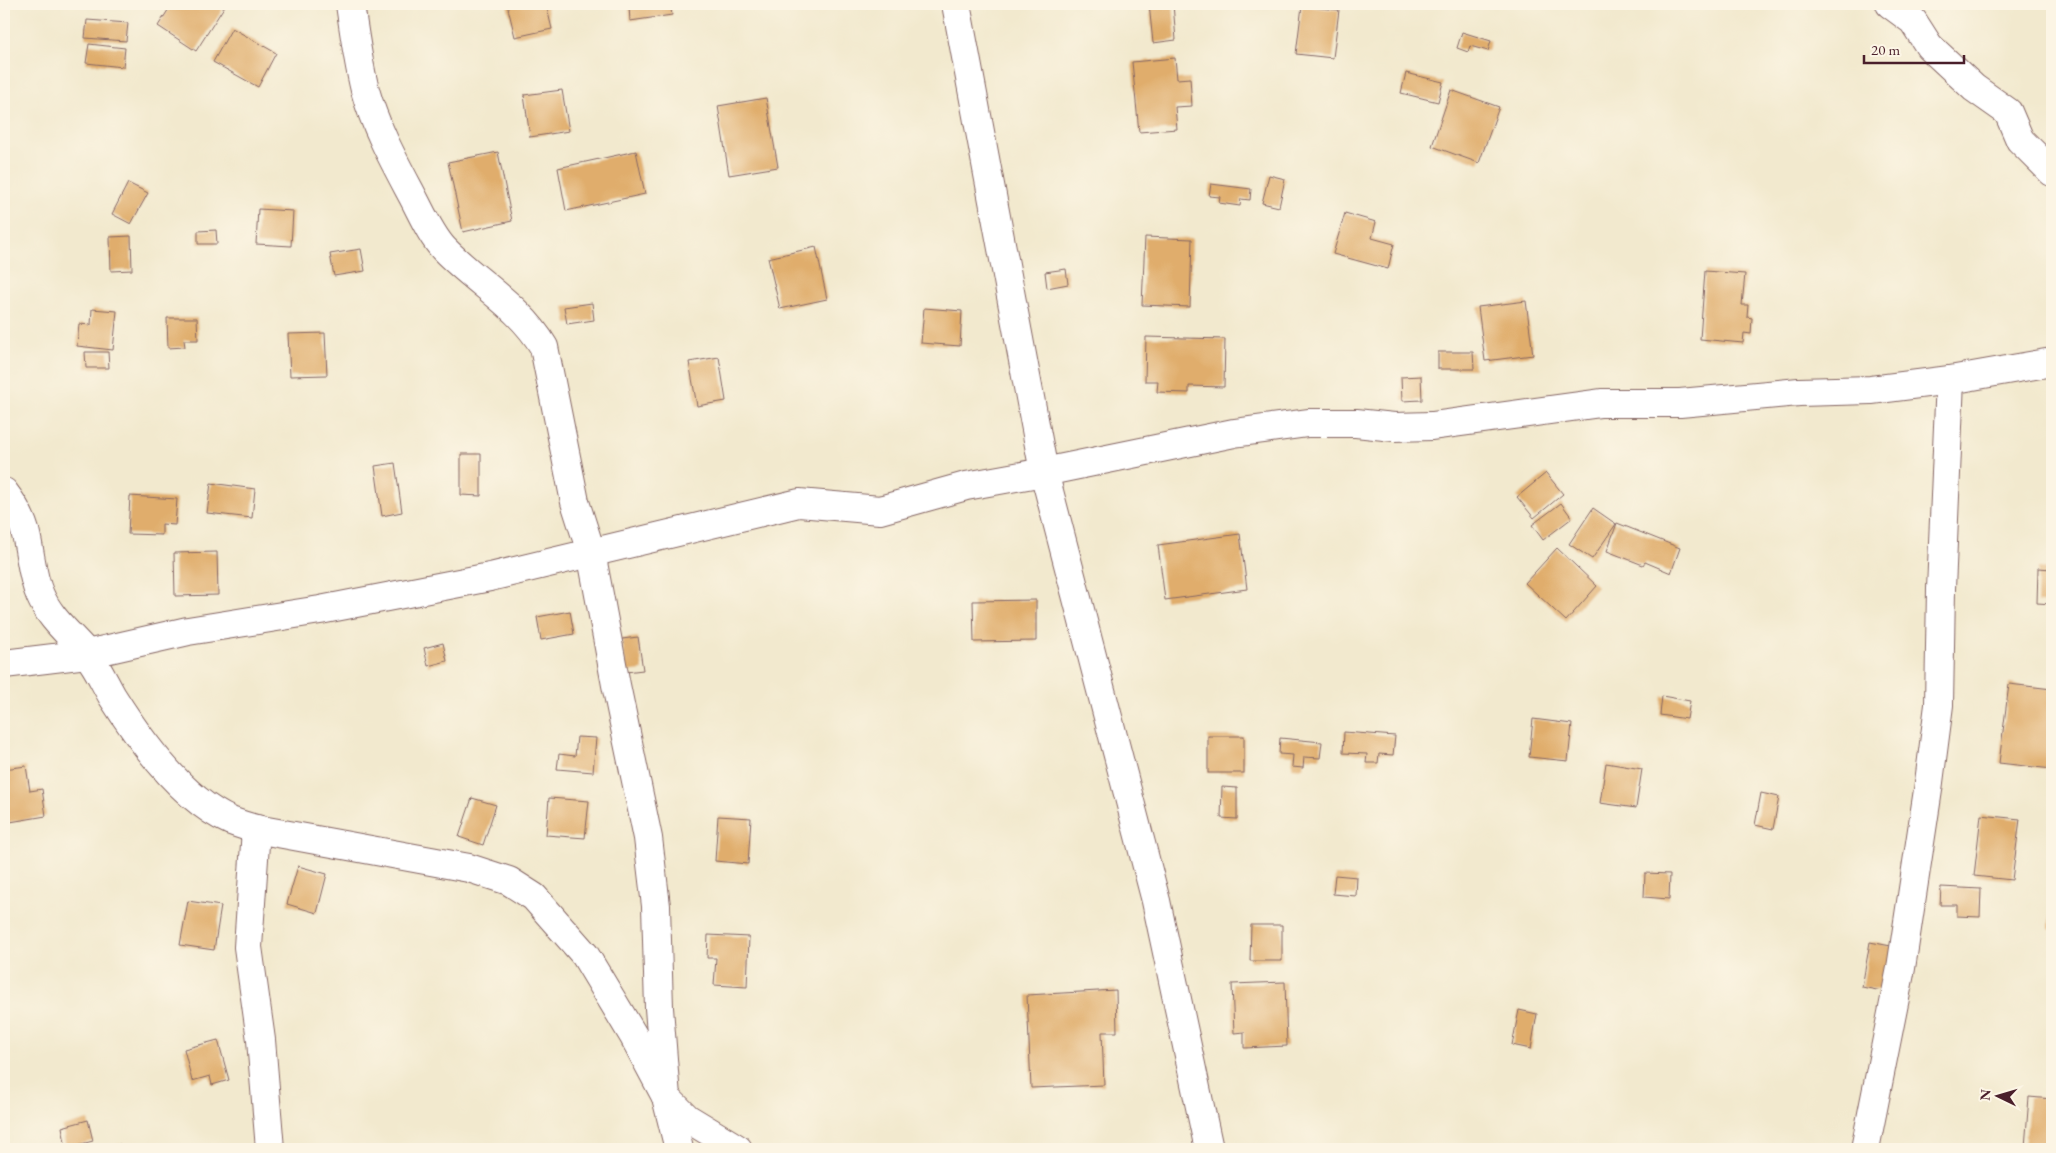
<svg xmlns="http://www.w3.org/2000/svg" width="2056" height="1153" font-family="'EB Garamond',serif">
	<rect width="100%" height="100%" fill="#fcf5e5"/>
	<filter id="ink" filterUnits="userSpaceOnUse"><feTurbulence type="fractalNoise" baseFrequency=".02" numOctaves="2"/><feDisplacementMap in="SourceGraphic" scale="10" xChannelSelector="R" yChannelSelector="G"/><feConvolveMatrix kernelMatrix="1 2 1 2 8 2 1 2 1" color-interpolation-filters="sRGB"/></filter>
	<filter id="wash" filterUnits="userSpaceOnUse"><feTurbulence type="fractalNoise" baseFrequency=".0096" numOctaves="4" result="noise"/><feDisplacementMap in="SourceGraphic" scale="20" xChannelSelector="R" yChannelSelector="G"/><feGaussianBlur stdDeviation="1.12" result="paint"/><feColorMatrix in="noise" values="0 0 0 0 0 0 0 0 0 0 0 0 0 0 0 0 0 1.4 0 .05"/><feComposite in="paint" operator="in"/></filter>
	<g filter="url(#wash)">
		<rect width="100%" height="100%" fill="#f2e9ce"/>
		<g id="blocks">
			<g fill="#e0ad6c">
				<polygon points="172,4 226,4 196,51 158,26"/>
				<polygon points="507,4 546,4 552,29 515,37"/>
				<polygon points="653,4 670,4 672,15 630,21 629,7"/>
				<polygon points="1149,4 1173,4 1176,40 1153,43"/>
				<polygon points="1302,6 1339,10 1333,58 1296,54"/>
				<polygon points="87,20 128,23 126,41 85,38"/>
				<polygon points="232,28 276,53 258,87 213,62"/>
				<polygon points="1462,32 1491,41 1488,51 1470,46 1468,52 1457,48"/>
				<polygon points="89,44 125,48 123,67 86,63"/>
				<polygon points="1175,58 1177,79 1190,78 1192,106 1175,107 1177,129 1139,132 1132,62"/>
				<polygon points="1406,73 1443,82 1438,102 1401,93"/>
				<polygon points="562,90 569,131 530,137 524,95"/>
				<polygon points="1451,90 1499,107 1479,163 1432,146"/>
				<polygon points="766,98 778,167 729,175 718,106"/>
				<polygon points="636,151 645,194 566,211 558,168"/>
				<polygon points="498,152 512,221 463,232 448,162"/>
				<polygon points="1269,175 1285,179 1279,207 1262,203"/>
				<polygon points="128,183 148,193 131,224 112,214"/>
				<polygon points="1211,184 1251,189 1250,200 1241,199 1240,206 1219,203 1220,197 1209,196"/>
				<polygon points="258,209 293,211 291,246 256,244"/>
				<polygon points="1345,213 1376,222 1372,238 1394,244 1388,269 1333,254"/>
				<polygon points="216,230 217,244 198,244 198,231"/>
				<polygon points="131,236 132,270 111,271 110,237"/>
				<polygon points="1145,237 1192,239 1190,307 1142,305"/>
				<polygon points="816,247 827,299 780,309 768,258"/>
				<polygon points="361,249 365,271 334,276 330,254"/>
				<polygon points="1066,269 1068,284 1047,288 1045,272"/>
				<polygon points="1705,271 1745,274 1742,305 1748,305 1747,317 1752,318 1751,334 1744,333 1743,343 1700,339"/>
				<polygon points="1526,301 1533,355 1485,361 1478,307"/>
				<polygon points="592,303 594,320 567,324 564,307"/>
				<polygon points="924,308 962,311 960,346 921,343"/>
				<polygon points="92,309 117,311 113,350 77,346 79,324 91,325"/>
				<polygon points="167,318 197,318 198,340 184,340 185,347 168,348"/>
				<polygon points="325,333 327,375 290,376 288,334"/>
				<polygon points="1146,337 1225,339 1224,387 1189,386 1189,393 1157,392 1158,381 1145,381"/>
				<polygon points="85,352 108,352 109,368 86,368"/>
				<polygon points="1438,352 1473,352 1474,369 1438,369"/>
				<polygon points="719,357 726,401 697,406 689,362"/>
				<polygon points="1421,376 1422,400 1402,401 1401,377"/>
				<polygon points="461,454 481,454 481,496 461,495"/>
				<polygon points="395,463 402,512 382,516 375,466"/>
				<polygon points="1546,473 1563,494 1534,518 1517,497"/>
				<polygon points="211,483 255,489 252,518 207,513"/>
				<polygon points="130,496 177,499 175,525 162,524 162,535 128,534"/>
				<polygon points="1561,503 1572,518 1543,540 1532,525"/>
				<polygon points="1593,508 1616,524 1592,559 1569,544"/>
				<polygon points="1617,523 1680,548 1671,573 1645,562 1643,565 1607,551"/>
				<polygon points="1240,534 1247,589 1165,600 1158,545"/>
				<polygon points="1557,548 1597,586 1566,621 1525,583"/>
				<polygon points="217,552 218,595 175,596 174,553"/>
				<polygon points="2038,568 2052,569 2052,604 2037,603"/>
				<polygon points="1036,600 1036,641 974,642 973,601"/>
				<polygon points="570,611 574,634 541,640 537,617"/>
				<polygon points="638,637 643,670 626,672 622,639"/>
				<polygon points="443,643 447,661 428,666 424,648"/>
				<polygon points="2009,684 2052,689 2052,769 1999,763"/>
				<polygon points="1662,696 1690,701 1687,719 1660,715"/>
				<polygon points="1533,719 1572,724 1568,761 1529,757"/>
				<polygon points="1344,732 1395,736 1393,755 1379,754 1378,763 1366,763 1367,754 1343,753"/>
				<rect x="1208" y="736" width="36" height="37"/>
				<polygon points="577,737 596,738 593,772 557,769 559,754 575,756"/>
				<polygon points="1280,738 1322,742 1320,758 1304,757 1303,768 1292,767 1293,755 1279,754"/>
				<polygon points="1606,763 1642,769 1636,808 1600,803"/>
				<polygon points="26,766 30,791 42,789 46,816 4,823 4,769"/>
				<polygon points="1222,787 1237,788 1237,819 1221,818"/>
				<polygon points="1761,793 1779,797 1773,829 1755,825"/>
				<polygon points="472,798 496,805 483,845 459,837"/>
				<polygon points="549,798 589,801 585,838 546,835"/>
				<polygon points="1981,815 2020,819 2012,880 1974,876"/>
				<polygon points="718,816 751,818 748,864 715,861"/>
				<polygon points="298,866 327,874 317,913 287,904"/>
				<polygon points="1645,873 1670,874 1669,899 1644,897"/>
				<polygon points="1335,875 1357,877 1356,896 1333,894"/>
				<polygon points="1941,887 1981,889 1980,917 1957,916 1957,905 1940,905"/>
				<polygon points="188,901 221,906 214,950 180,945"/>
				<polygon points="2050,909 2052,909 2052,930 2049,929"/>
				<polygon points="1251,925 1282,925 1282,961 1250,961"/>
				<polygon points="708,935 749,937 747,987 714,985 716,958 707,958"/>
				<polygon points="1870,942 1896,947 1887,992 1862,987"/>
				<polygon points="1285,982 1287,1046 1244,1048 1244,1032 1234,1033 1232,984"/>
				<polygon points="1116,990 1117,1032 1102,1032 1104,1085 1031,1088 1027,995"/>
				<polygon points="1519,1010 1537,1014 1531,1049 1512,1045"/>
				<polygon points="218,1040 229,1080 212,1085 210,1076 192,1081 184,1049"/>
				<polygon points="2029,1097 2052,1099 2052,1149 2025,1147"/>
				<polygon points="88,1120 93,1141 66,1148 62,1127"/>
				<polygon points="120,1144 122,1149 106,1149"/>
			</g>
		</g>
	</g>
	<g filter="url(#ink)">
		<use href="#blocks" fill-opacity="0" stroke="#856664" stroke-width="1"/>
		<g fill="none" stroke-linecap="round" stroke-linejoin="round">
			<defs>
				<g id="street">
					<path d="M350,4c4,28 8,58 15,86 10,37 30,73 48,107 9,17 18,38 31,52 33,34 76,57 100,98l31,155 16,50 25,133 32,153 8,68 3,102 7,89 13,52"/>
					<polyline points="956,4 1044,472 1156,901 1209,1149"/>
					<polyline points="1890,4 1913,21 1929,46 1974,88 2008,112 2020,140 2052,172"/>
					<path d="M4,492c10,13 20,30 23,47 4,18 5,38 13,56 10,24 30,39 47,59 10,12 17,28 25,42 27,43 71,104 119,125 8,3 17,6 25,8l213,39 40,13 25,16 51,58 48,80 33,62 21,21 51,31"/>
					<polyline points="4,664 87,654 188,631 320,610 490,577 799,503 880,510 966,486 1044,472 1234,433 1308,423 1356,423 1394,427 1432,426 1601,403 1680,403 1799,392 1871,390 1950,380 2052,362"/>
					<polyline points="256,829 248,947 261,1040 270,1149"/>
					<polyline points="1865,1149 1901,968 1928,790 1939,705 1941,589 1950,380"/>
				</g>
			</defs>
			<use href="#street" stroke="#856664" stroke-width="30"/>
			<use href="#street" stroke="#fff" stroke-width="28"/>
		</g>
	</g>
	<rect width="2056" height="1153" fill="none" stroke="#fcf5e5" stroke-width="20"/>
	<g transform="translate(1998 1096) rotate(275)" stroke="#fcf5e5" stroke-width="4" paint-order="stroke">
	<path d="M0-4L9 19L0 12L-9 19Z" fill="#4a1f2b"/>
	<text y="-8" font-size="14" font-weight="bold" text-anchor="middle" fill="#4a1f2b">N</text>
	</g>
	<path d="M1864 55v8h100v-8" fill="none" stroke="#4a1f2b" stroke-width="2.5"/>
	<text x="1871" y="55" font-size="15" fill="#4a1f2b" stroke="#fcf5e5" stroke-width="4" paint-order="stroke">20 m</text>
</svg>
